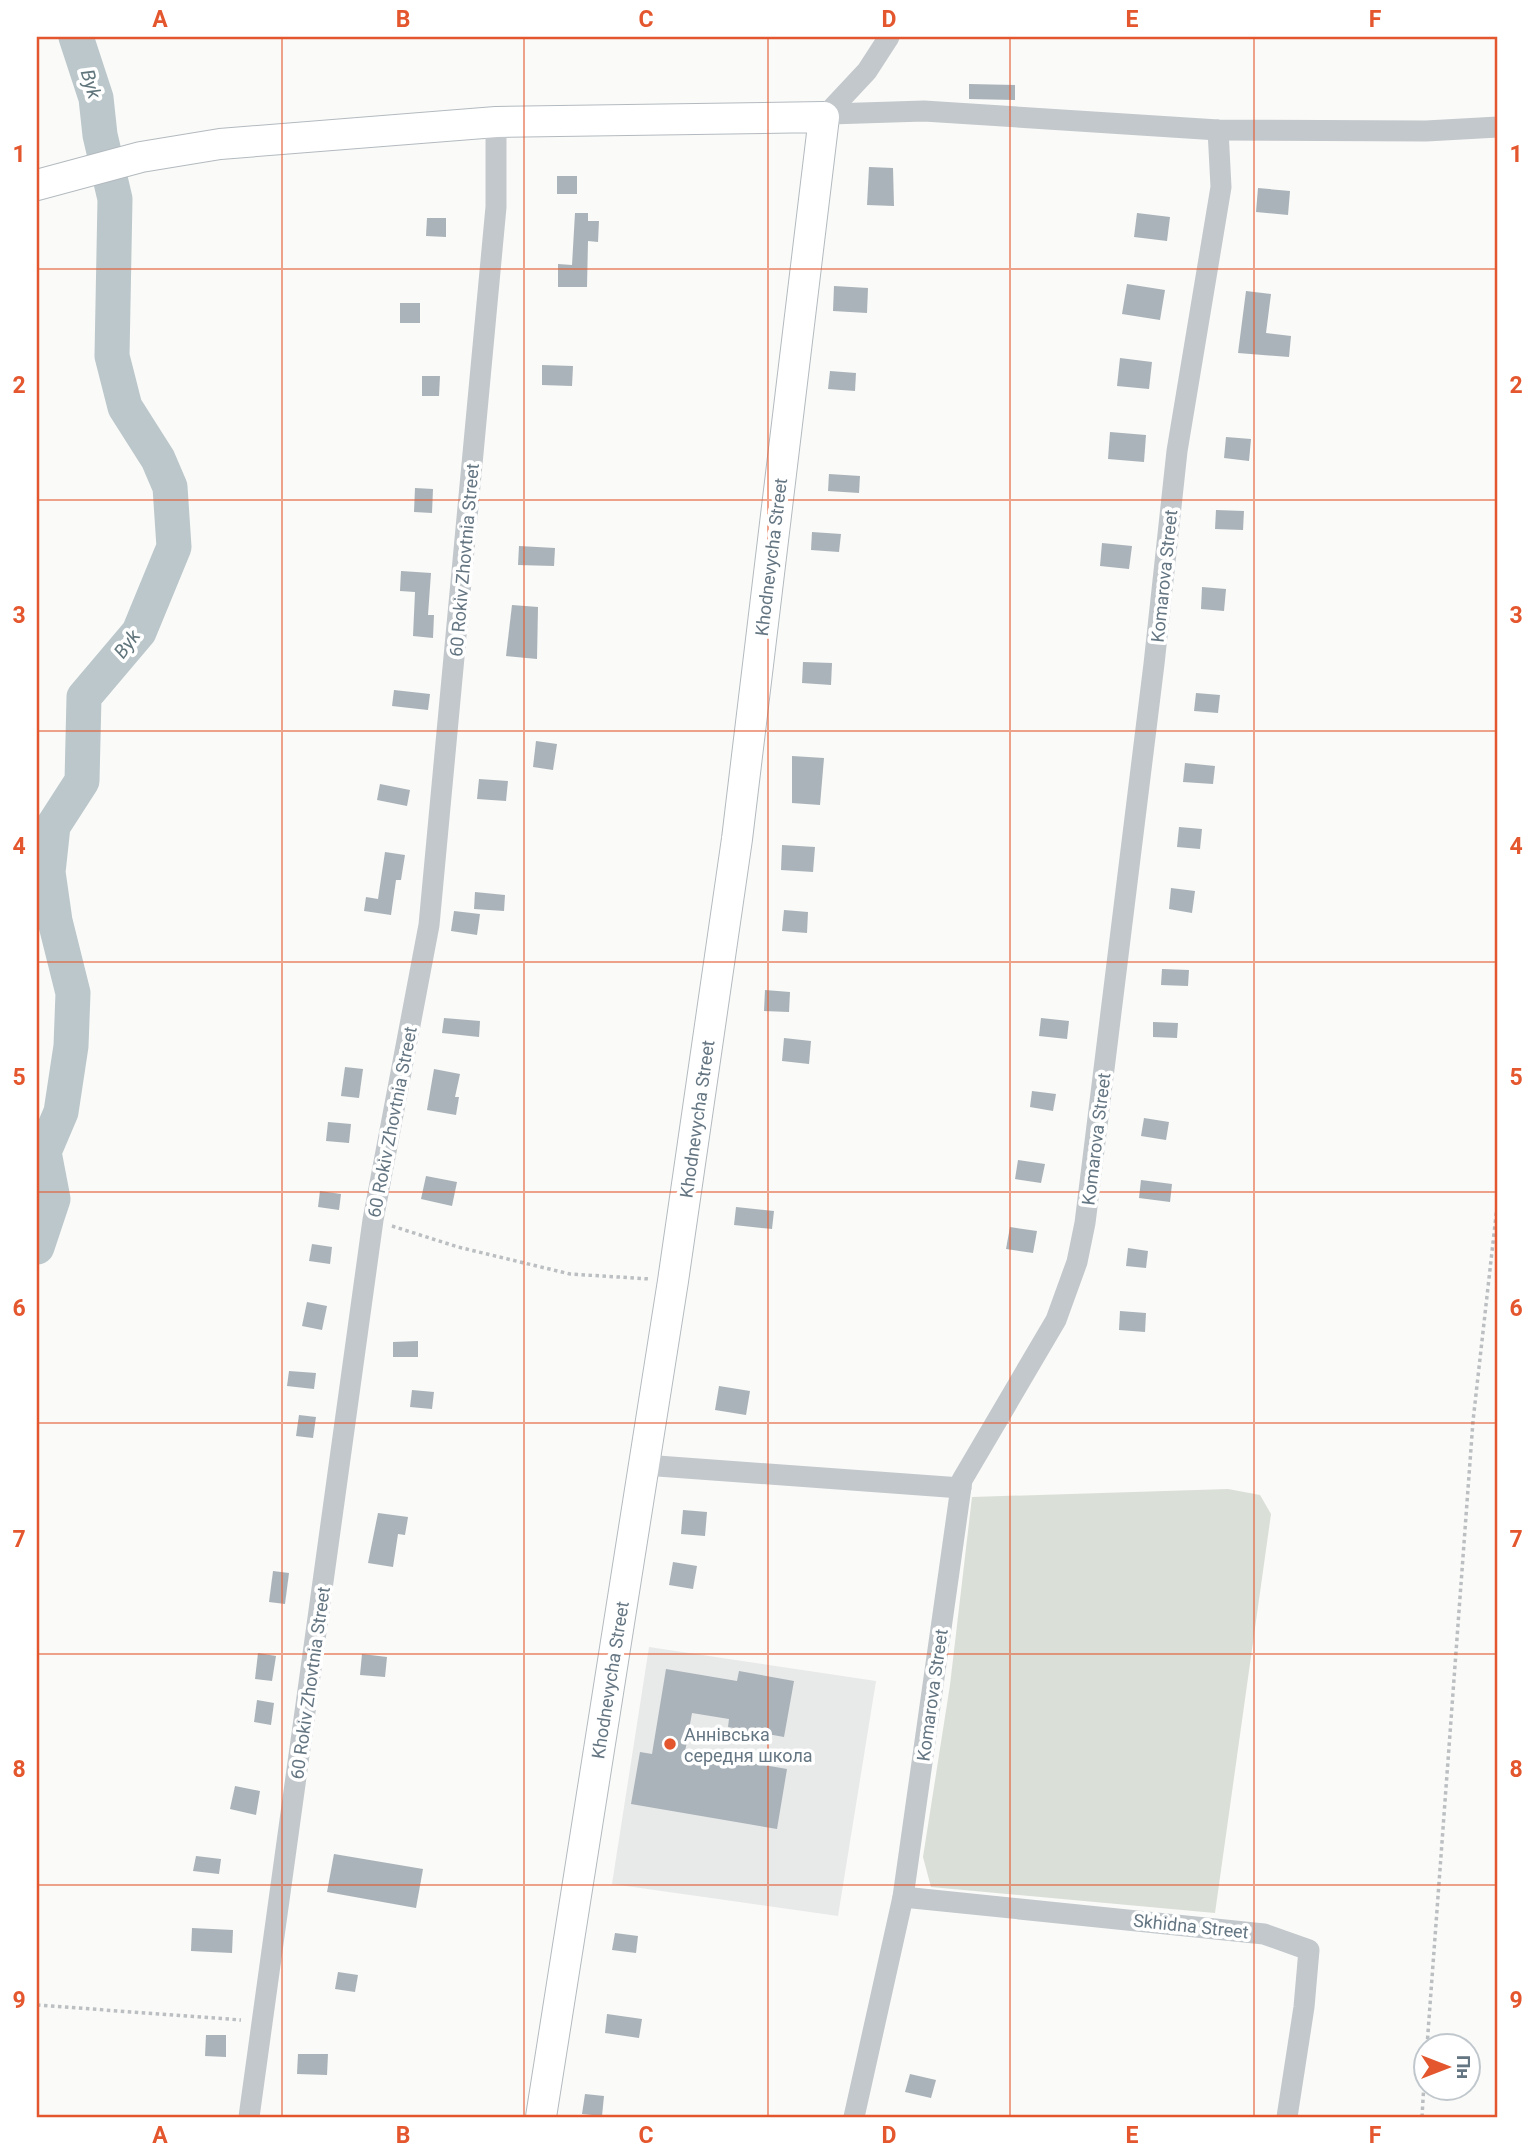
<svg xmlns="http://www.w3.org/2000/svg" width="1535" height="2154" font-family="Roboto,sans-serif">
	<rect width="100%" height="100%" fill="#fafaf8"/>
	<polygon fill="#e8e9e9" points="649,1647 876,1681 838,1916 612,1884"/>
	<polygon fill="#dadfd7" points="1228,1489 1260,1495 1271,1514 1215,1913 931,1887 923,1857 950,1685 972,1497"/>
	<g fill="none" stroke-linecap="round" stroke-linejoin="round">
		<polyline stroke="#bbc7cb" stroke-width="35" points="37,1247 53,1199 44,1152 61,1112 71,1046 73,993 55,921 48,872 53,826 82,781 84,697 139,632 174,547 170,487 158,459 125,407 112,356 115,199 100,135 96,98 76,37"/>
	</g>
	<g fill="#aab3b9">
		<polygon points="969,84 1015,85 1015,100 969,99"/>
		<polygon points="869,167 893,168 894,206 867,205"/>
		<rect x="557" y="176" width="20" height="18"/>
		<polygon points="1258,188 1290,191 1288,215 1256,212"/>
		<polygon points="575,213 588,213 588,221 599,221 598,242 588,241 587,287 558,287 558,264 572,265"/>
		<polygon points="1137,213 1170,217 1167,241 1134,237"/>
		<polygon points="427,218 446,218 446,237 426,236"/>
		<polygon points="1127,284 1165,290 1160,320 1122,314"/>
		<polygon points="834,286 868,288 867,313 833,311"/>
		<polygon points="1246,291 1271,294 1266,333 1291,336 1289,357 1238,353"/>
		<rect x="400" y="303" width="20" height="20"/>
		<polygon points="1120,358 1152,362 1149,389 1117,386"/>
		<polygon points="542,365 573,366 572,386 542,385"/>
		<polygon points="830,371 856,373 855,391 828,389"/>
		<polygon points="422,376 440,376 439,396 422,396"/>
		<polygon points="1110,432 1146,435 1144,462 1108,459"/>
		<polygon points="1226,437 1251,439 1249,461 1224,458"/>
		<polygon points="829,474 860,476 859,493 828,491"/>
		<polygon points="415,488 433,489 432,513 414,512"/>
		<polygon points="1216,510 1244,511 1243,530 1215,529"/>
		<polygon points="812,532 841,534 839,552 811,550"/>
		<polygon points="1102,543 1132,546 1129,569 1100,566"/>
		<polygon points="519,546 555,548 554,566 518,565"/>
		<polygon points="401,571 431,573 428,615 434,615 433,638 413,636 415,592 400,591"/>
		<polygon points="1202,587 1226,589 1224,611 1201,609"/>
		<polygon points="512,605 538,607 537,659 506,656"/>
		<polygon points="803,662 832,663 831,685 802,683"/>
		<polygon points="394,690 430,694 428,710 392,706"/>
		<polygon points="1196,693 1220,695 1218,713 1194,711"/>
		<polygon points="536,741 557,744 553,770 533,767"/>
		<polygon points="792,756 824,758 820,805 792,803"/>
		<polygon points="1185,763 1215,766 1213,784 1183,782"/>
		<polygon points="479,779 508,781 506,801 477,799"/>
		<polygon points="380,784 410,790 407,806 377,800"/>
		<polygon points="1179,827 1202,829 1200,849 1177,847"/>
		<polygon points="782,845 815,847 813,872 781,870"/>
		<polygon points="385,852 405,855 401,880 396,880 391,915 364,911 366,897 378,899"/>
		<polygon points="1171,888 1195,891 1192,913 1169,909"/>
		<polygon points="475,892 505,895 504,911 474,909"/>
		<polygon points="784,910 808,912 807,933 782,931"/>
		<polygon points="454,911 480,914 477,935 451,931"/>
		<polygon points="1162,969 1189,970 1188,986 1161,985"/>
		<polygon points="765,990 790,992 789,1012 764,1011"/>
		<polygon points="444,1018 480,1021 479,1037 442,1033"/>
		<polygon points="1041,1018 1069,1021 1067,1039 1039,1036"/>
		<polygon points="1153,1022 1178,1023 1177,1038 1153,1037"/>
		<polygon points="784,1038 811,1041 809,1064 782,1061"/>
		<polygon points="345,1067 363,1069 359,1098 341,1096"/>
		<polygon points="434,1069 460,1074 455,1097 459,1097 456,1115 427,1110"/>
		<polygon points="1032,1091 1056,1094 1053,1111 1030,1107"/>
		<polygon points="1144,1118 1169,1122 1166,1140 1141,1136"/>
		<polygon points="328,1122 351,1124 349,1143 326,1141"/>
		<polygon points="1018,1160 1045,1164 1041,1183 1015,1179"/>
		<polygon points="426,1176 457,1182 452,1206 421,1199"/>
		<polygon points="1141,1180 1172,1184 1170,1202 1139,1198"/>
		<polygon points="320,1191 341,1194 339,1210 318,1207"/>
		<polygon points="736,1207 774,1211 772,1229 734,1225"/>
		<polygon points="1010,1227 1037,1231 1033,1253 1006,1249"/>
		<polygon points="312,1244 332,1247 330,1264 309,1261"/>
		<polygon points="1128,1248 1148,1251 1146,1268 1126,1266"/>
		<polygon points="307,1302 327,1306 322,1330 302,1326"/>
		<polygon points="1120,1311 1146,1313 1145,1332 1119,1330"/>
		<polygon points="418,1341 418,1357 393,1357 393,1342"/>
		<polygon points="289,1371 316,1373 314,1389 287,1386"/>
		<polygon points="719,1386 750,1391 746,1415 715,1410"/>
		<polygon points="412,1390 434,1392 432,1409 410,1407"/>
		<polygon points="299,1415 316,1417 313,1438 296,1436"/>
		<polygon points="683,1510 707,1512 705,1536 681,1534"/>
		<polygon points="378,1513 408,1517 405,1535 398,1534 393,1567 368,1563"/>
		<polygon points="673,1562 697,1566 693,1589 669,1585"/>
		<polygon points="273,1571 289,1573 285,1604 269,1602"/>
		<polygon points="258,1653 276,1656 272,1681 255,1679"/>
		<polygon points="362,1654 387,1657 385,1677 360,1675"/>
		<polygon points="666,1669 737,1681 739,1671 794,1681 784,1737 728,1727 729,1719 692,1713 685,1752 787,1769 777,1829 631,1804 640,1752 652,1754"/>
		<polygon points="257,1700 274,1703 271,1725 254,1722"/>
		<polygon points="235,1786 260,1791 256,1815 230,1809"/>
		<polygon points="334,1854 423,1869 416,1908 327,1892"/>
		<polygon points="196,1856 221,1859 219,1874 193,1871"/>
		<polygon points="192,1928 233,1930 232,1953 191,1951"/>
		<polygon points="615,1933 638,1936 636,1953 612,1950"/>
		<polygon points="338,1972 358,1975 355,1992 335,1989"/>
		<polygon points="607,2014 642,2019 639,2038 605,2033"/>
		<polygon points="206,2035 226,2035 226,2057 205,2056"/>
		<polygon points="298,2054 328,2054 327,2075 297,2074"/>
		<polygon points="910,2074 936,2080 931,2098 905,2092"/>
		<polygon points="585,2094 604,2096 602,2116 582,2114"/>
	</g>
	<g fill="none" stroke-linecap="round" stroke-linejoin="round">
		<defs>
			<polyline id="secondary" points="37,185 141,157 220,144 496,122 824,117 737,839 673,1281 541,2117"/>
		</defs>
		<use href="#secondary" stroke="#b3babf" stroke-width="32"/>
		<g stroke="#bbbfc2" stroke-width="3.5" stroke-dasharray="3.5 3.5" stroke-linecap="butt">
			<polyline points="392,1226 458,1247 570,1274 650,1279"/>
			<polyline points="37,2005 241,2020"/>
			<polyline points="1427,2046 1473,1421 1498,1198"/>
			<polyline points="1422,2117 1426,2048"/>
		</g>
		<g stroke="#c3c8cc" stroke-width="21">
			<polyline points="830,114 924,111 1218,130 1426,131 1498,127"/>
			<polyline points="824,117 867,71 889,37"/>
			<polyline points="644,1465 961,1488"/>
			<polyline points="903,1897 1264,1934 1309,1950 1304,2007 1287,2117"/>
			<polyline points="249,2117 373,1220 429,925 496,207 496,122"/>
			<polyline points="854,2117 903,1897 962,1480 1056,1320 1077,1262 1085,1223 1154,664 1177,451 1221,187 1218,130"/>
		</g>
		<use href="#secondary" stroke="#fff" stroke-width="30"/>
	</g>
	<path fill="none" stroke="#e4572e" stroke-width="2" stroke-opacity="0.55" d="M282,37v2080M524,37v2080M768,37v2080M1010,37v2080M1254,37v2080M37,269h1461M37,500h1461M37,731h1461M37,962h1461M37,1192h1461M37,1423h1461M37,1654h1461M37,1885h1461"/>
	<circle fill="#e4572e" stroke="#fff" stroke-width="2.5" cx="670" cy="1744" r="7"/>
	<g text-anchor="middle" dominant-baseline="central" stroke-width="7" stroke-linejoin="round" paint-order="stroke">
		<g font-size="18" fill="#657683" stroke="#fff">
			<text transform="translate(771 557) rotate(-83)">Khodnevycha Street</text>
			<text transform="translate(464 560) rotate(-85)">60 Rokiv Zhovtnia Street</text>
			<text transform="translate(1164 576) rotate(-84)">Komarova Street</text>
			<text transform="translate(697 1119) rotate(-82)">Khodnevycha Street</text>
			<text transform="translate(392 1122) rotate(-79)">60 Rokiv Zhovtnia Street</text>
			<text transform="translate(1096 1139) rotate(-83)">Komarova Street</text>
			<text transform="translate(610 1680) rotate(-81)">Khodnevycha Street</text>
			<text transform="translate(310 1683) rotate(-82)">60 Rokiv Zhovtnia Street</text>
			<text transform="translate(932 1695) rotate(-82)">Komarova Street</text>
			<text transform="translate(1191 1926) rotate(6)">Skhidna Street</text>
		</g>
		<g font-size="18" fill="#657683" stroke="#fff" text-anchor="start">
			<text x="684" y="1734">Аннівська<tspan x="684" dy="21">середня школа</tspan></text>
		</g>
		<g font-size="19" font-style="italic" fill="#60757c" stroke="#fff">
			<text transform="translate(91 84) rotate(73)">Byk</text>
			<text transform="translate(127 644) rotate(-53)">Byk</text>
		</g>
	</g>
	<rect width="1535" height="2154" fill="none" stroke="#ffffff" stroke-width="77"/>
	<g transform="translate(1447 2067) rotate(90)"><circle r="33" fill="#ffffff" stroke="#c1c8cd" stroke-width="2"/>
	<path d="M0-5L12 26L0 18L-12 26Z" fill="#e4572e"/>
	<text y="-10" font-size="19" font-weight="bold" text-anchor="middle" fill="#657683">Пн</text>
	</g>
	<rect x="38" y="38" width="1458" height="2078" fill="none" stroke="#e4572e" stroke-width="2.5"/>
	<g font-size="23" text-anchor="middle" font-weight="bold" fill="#e4572e">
		<text x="160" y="27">A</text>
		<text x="403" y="27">B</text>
		<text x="646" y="27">C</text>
		<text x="889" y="27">D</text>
		<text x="1132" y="27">E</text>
		<text x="1375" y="27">F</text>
		<text x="19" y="162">1</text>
		<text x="1516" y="162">1</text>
		<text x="19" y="393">2</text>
		<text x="1516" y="393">2</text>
		<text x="19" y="623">3</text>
		<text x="1516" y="623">3</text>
		<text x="19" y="854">4</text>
		<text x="1516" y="854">4</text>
		<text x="19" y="1085">5</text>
		<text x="1516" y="1085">5</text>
		<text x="19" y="1316">6</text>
		<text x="1516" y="1316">6</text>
		<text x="19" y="1547">7</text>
		<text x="1516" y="1547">7</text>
		<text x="19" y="1777">8</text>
		<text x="1516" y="1777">8</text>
		<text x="19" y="2008">9</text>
		<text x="1516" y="2008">9</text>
		<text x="160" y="2143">A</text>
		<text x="403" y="2143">B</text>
		<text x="646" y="2143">C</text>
		<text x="889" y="2143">D</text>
		<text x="1132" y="2143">E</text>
		<text x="1375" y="2143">F</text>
	</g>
</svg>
